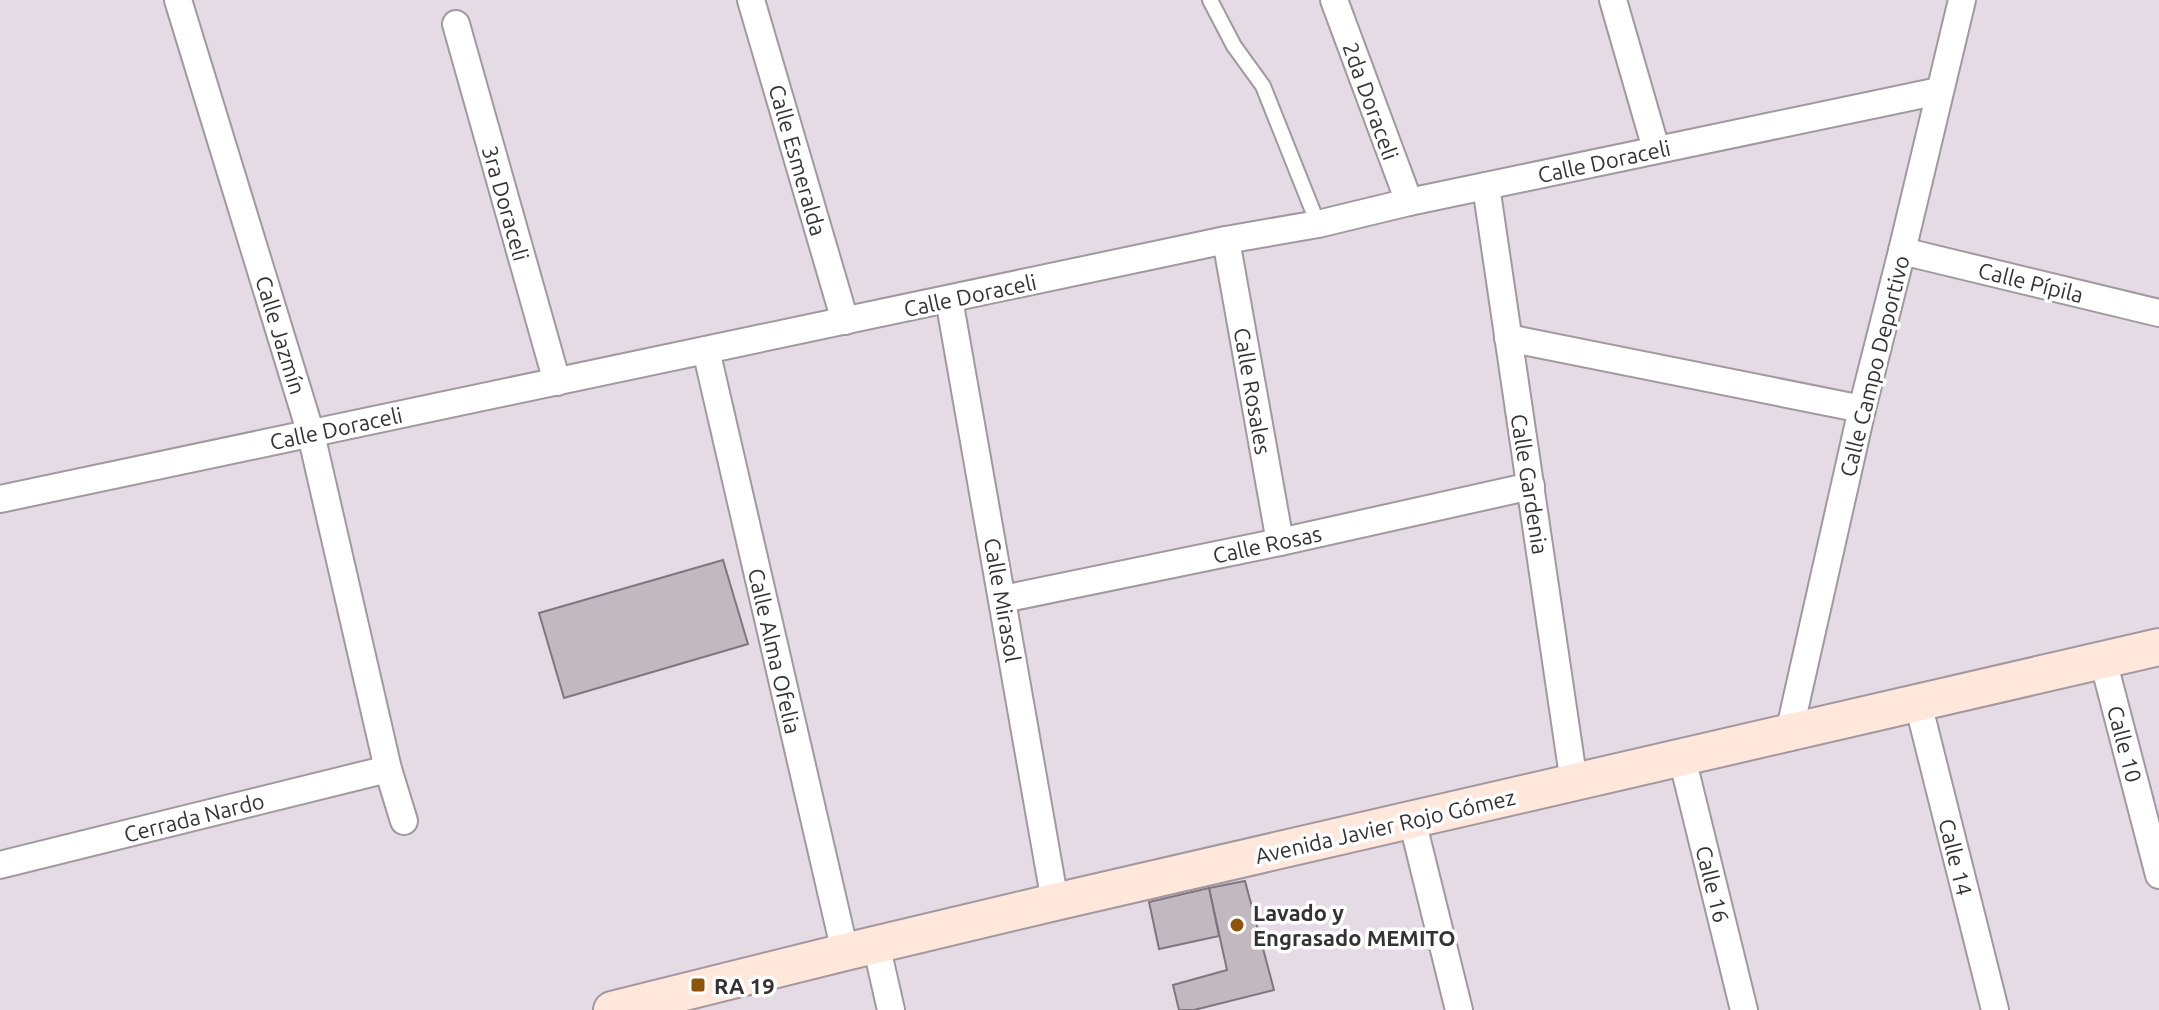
<svg xmlns="http://www.w3.org/2000/svg" width="2159" height="1010" font-family="Ubuntu,sans-serif">
	<rect width="100%" height="100%" fill="#e4dbe4"/>
	<g fill="#c1b8c0" stroke="#7f767e" stroke-width="2">
		<polygon points="723,560 748,644 564,698 539,613"/>
		<polygon points="1245,881 1274,990 1194,1010 1179,1010 1173,985 1227,970 1209,888"/>
		<polygon points="1209,888 1219,936 1159,949 1149,902"/>
	</g>
	<g fill="none" stroke-linecap="round" stroke-linejoin="round">
		<defs>
			<polyline id="lane" points="1210,0 1234,46 1263,86 1318,224"/>
			<g id="street">
				<polyline points="178,0 311,434 388,769 404,821"/>
				<polyline points="751,0 845,321"/>
				<polyline points="1334,0 1409,202"/>
				<polyline points="1613,0 1656,149"/>
				<polyline points="456,24 557,382"/>
				<polyline points="1486,186 1574,783"/>
				<polyline points="1226,240 1280,542"/>
				<polyline points="1902,251 2159,313"/>
				<polyline points="949,299 1055,902"/>
				<polyline points="1508,338 1862,409"/>
				<polyline points="706,350 845,952"/>
				<polyline points="0,499 1226,240 1318,224 1409,202 1939,91"/>
				<polyline points="1003,599 1280,542 1531,486"/>
				<polyline points="2103,660 2159,875"/>
				<polyline points="1918,703 1995,1010"/>
				<polyline points="1789,733 1862,409 1902,251 1962,0"/>
				<polyline points="1682,758 1744,1010"/>
				<polyline points="1412,820 1459,1010"/>
				<polyline points="0,865 388,769"/>
				<polyline points="876,944 891,1010"/>
			</g>
			<polyline id="secondary" points="612,1010 845,952 1055,902 2159,647"/>
		</defs>
		<use href="#lane" stroke="#a198a0" stroke-width="18"/>
		<use href="#street" stroke="#a198a0" stroke-width="30"/>
		<use href="#secondary" stroke="#a198a0" stroke-width="40"/>
		<use href="#lane" stroke="#fff" stroke-width="14"/>
		<use href="#street" stroke="#fff" stroke-width="26"/>
		<use href="#secondary" stroke="#ffe7db" stroke-width="36"/>
	</g>
	<g fill="#8d540b" stroke="#fff" stroke-width="3">
		<circle cx="1237" cy="925" r="8"/>
		<rect x="690" y="977" width="16" height="16" rx="4"/>
	</g>
	<g text-anchor="middle" dominant-baseline="central" stroke-width="7" stroke-linejoin="round" paint-order="stroke">
		<g font-size="22" fill="#353235" stroke="#fff">
			<text transform="translate(1371 101) rotate(70)">2da Doraceli</text>
			<text transform="translate(798 160) rotate(74)">Calle Esmeralda</text>
			<text transform="translate(1604 161) rotate(-12)">Calle Doraceli</text>
			<text transform="translate(506 203) rotate(74)">3ra Doraceli</text>
			<text transform="translate(2031 282) rotate(14)">Calle Pípila</text>
			<text transform="translate(970 295) rotate(-12)">Calle Doraceli</text>
			<text transform="translate(281 335) rotate(73)">Calle Jazmín</text>
			<text transform="translate(1874 366) rotate(-76)">Calle Campo Deportivo</text>
			<text transform="translate(1253 391) rotate(80)">Calle Rosales</text>
			<text transform="translate(336 428) rotate(-12)">Calle Doraceli</text>
			<text transform="translate(1530 484) rotate(81)">Calle Gardenia</text>
			<text transform="translate(1267 544) rotate(-12)">Calle Rosas</text>
			<text transform="translate(1003 600) rotate(80)">Calle Mirasol</text>
			<text transform="translate(775 651) rotate(77)">Calle Alma Ofelia</text>
			<text transform="translate(2125 744) rotate(75)">Calle 10</text>
			<text transform="translate(194 817) rotate(-14)">Cerrada Nardo</text>
			<text transform="translate(1385 826) rotate(-13)">Avenida Javier Rojo Gómez</text>
			<text transform="translate(1956 857) rotate(76)">Calle 14</text>
			<text transform="translate(1713 884) rotate(76)">Calle 16</text>
		</g>
		<g font-size="22" font-weight="bold" fill="#353235" stroke="#fff" text-anchor="start">
			<text x="1253" y="912">Lavado y<tspan x="1253" dy="25">Engrasado MEMITO</tspan></text>
			<text x="714" y="985">RA 19</text>
		</g>
	</g>
</svg>
